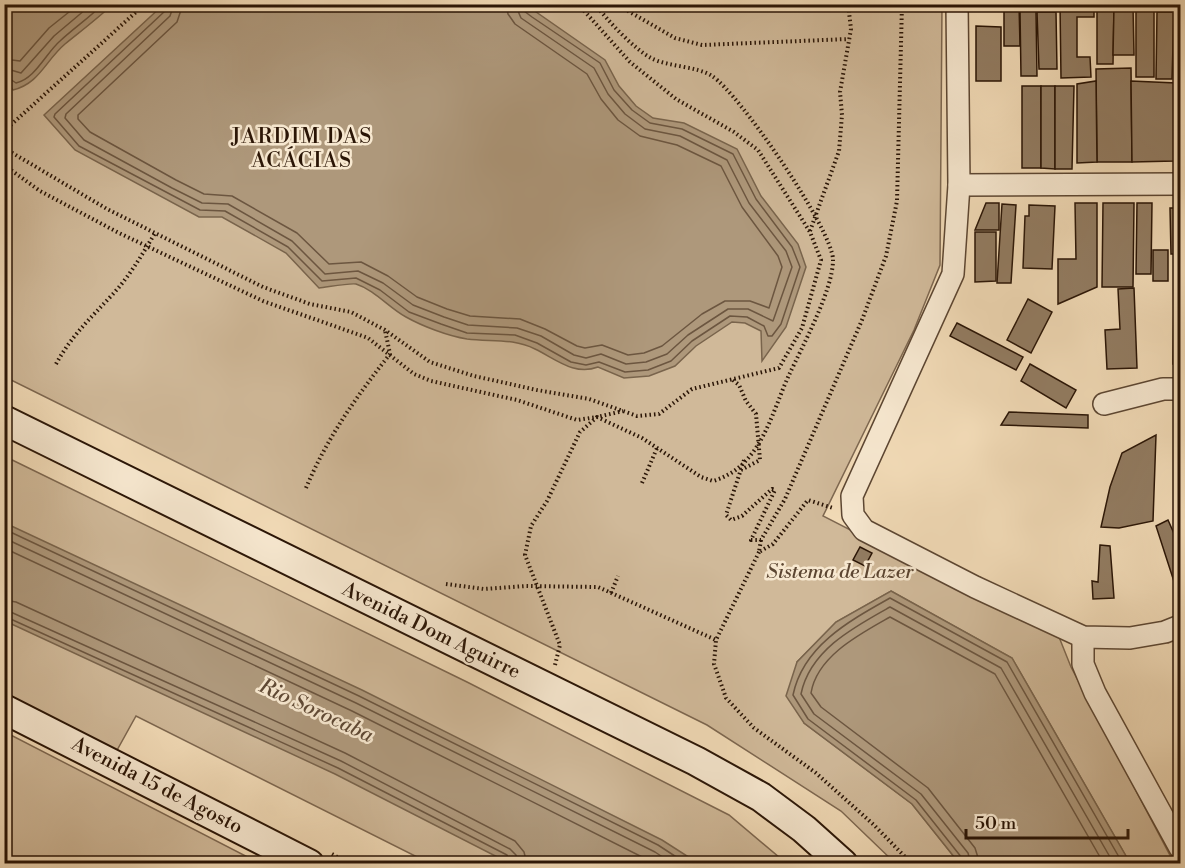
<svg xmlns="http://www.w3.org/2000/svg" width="1185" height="868" font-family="'Libre Bodoni',serif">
	<rect width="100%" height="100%" fill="#f2dbb7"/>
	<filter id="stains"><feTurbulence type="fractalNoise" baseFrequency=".00333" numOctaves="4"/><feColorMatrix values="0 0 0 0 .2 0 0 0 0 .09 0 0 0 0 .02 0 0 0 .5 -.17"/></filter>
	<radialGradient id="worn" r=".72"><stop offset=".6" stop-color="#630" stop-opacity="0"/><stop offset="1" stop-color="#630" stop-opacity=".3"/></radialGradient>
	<g fill="#d0b999" stroke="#7d6750" stroke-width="1.5">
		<polygon points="4,5 942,5 940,265 914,330 823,516 1059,637 1071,667 1174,863 1130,863 1012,658 891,591 836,622 797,662 804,723 912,804 959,863 895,863 841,811 707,725 5,377"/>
		<polygon points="4,456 467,682 729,815 786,863 429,863 136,716 116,752 5,696"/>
		<polygon points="4,732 5,732 259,863 5,863"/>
	</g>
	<g fill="#ae987b" stroke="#79644c" stroke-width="1.5">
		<path d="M5,4h107v1c-15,14 -31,26 -47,39 -20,17 -25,39 -52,46l-8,-12z"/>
		<path d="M163,5h363l79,55 14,26 17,20 17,12 31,5 53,26 24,47 37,48 8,23 -20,60 -24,34 -1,-30 -16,-8 -13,-1 -36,24 -21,20 -26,10 -25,2 -26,-11c-24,9 -42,-8 -63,-18 -22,-11 -44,-7 -68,-10 -19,-3 -45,-13 -61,-22 -17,-9 -31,-27 -50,-33 -7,-1 -28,3 -37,4l-33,-35 -64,-36h-23l-124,-67 -31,-35z"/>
		<polygon points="5,523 362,690 662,840 698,863 509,863 335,774 5,621"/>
		<polygon points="891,591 1012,658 1130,863 959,863 912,804 804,723 786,696 797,662 836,622"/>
	</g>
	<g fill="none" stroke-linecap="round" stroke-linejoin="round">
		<g stroke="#6c5640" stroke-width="1.5">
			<polyline points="167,4 165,11 55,114 54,117 79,146 200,210 225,211 288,247 322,281 356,278 380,290 409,312 441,324 467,333 515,335 537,343 571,362 586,365 599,362 625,372 648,370 671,361 692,341 730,316 747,317 764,326 768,336 772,336 781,324 800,267 792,247 756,199 733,154 682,129 650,123 632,110 614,90 600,63 532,17 524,11 523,4"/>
			<polyline points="174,4 170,16 66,114 65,118 84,140 172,188 202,203 228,204 292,241 325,274 358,271 383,283 413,305 444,317 468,325 517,328 541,336 574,355 586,358 601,354 626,364 646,362 667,354 688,335 728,309 748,309 773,321 792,267 786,251 749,203 727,160 680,136 645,129 625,114 608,94 594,68 521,18 515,4"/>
			<polyline points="183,4 177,22 78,115 78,119 90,132 176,180 204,194 232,196 297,233 329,264 361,262 388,276 417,297 447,309 470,316 520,319 545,329 577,346 585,348 602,345 628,355 644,353 662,346 702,314 725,301 750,301 769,308 782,267 778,256 742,207 721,166 677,145 640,136 618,120 601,99 587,74 515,24 508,14 506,4"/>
			<polyline points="4,59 20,61 49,28 79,4"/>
			<polyline points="4,68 21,73 54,36 92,4"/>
			<path d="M4,75l12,8c19,-4 30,-30 44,-42 14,-13 29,-23 43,-37"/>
			<polyline points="4,529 359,696 658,845 687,864"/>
			<polyline points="4,538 356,703 655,852 673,864"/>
			<polyline points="4,548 352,711 656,864"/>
			<polyline points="4,600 16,602 345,753 515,841 524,852 527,864"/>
			<polyline points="4,609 341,761 510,849 516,855 518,864"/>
			<polyline points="4,616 338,768 507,855 510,864"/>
			<path d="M963,864l-1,-6 -46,-58 -108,-81 -15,-24c10,-49 56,-74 97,-97l117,64 116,202"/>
			<path d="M971,864l-3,-11 -47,-59 -107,-80 -13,-20c9,-44 53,-67 89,-87l111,61 113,196"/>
			<path d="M980,864l-5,-16 -47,-60 -107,-81 -10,-14c6,-37 49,-59 79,-76l105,57 109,190"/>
		</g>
	</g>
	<g fill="#927c62" stroke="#2a1506" stroke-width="1.5">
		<polygon points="1004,4 1019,4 1020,46 1004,46"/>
		<polygon points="1060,4 1094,4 1094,17 1077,17 1077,57 1090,57 1091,77 1061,78"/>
		<rect x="1136" y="4" width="18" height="73"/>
		<polygon points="1097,6 1114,7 1113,64 1097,64"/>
		<polygon points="1133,6 1134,55 1113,55 1114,7"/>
		<polygon points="1020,11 1036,11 1037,76 1021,76"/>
		<polygon points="1037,12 1056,12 1057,69 1039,69"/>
		<polygon points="1157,12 1174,12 1172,79 1156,79"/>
		<polygon points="1176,15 1180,15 1180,73 1175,73"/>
		<polygon points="976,26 1001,27 1001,81 976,81"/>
		<polygon points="1131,68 1132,162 1097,162 1096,69"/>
		<polygon points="1096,81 1097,162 1077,163 1077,84"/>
		<polygon points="1131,81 1176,83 1175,161 1132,162"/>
		<polygon points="1176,83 1180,83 1180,161 1175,161"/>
		<rect x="1022" y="86" width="19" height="82"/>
		<polygon points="1041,86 1055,86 1055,169 1041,168"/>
		<polygon points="1055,86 1074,86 1072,169 1055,169"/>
		<polygon points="986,203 999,203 999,230 975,230"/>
		<polygon points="1075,203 1097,203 1097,287 1058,304 1058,259 1076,259"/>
		<polygon points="1103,203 1134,203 1133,287 1102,287"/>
		<polygon points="1137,203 1152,203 1151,274 1136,274"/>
		<polygon points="1002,204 1016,205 1011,283 997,283"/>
		<polygon points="1029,205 1055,206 1052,269 1023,268 1025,216 1029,216"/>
		<polygon points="1170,208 1180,208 1180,254 1171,254"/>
		<polygon points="975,232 996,232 996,281 975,282"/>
		<rect x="1153" y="250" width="15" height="31"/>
		<polygon points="1134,288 1137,368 1107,369 1105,330 1120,329 1118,289"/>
		<polygon points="1174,297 1180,297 1180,364 1173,364"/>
		<polygon points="1028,299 1052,312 1031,353 1007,340"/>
		<polygon points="957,323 1023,357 1016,370 950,336"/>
		<polygon points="1030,364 1076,390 1066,408 1021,381"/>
		<polygon points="1009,412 1088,415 1088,428 1001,425"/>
		<polygon points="1156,435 1153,521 1119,528 1101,527 1110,487 1122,453"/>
		<polygon points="1168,520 1180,547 1179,597 1156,526"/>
		<polygon points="1100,545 1110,546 1114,598 1093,599 1092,581 1098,582"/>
		<polygon points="860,547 872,553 865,566 853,560"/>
	</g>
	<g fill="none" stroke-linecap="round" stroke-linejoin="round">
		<defs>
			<g id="minor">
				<polyline points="957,4 959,185 953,274 852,496 853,515 864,530 975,587 1083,637 1130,638 1165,632 1180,626"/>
				<polyline points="959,185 1180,184"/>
				<polyline points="1104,404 1163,389 1180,389"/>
				<polyline points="1083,637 1083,664 1095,693 1180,848"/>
			</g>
			<g id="secondary">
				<polyline points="4,420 696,761 761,797 804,829 843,864"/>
				<polyline points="4,709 309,864"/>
			</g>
		</defs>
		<use href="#minor" stroke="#5c4632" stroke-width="24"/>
		<use href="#secondary" stroke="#2a1506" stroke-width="32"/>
		<g stroke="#2a1506" stroke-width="4" stroke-dasharray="1.5 3" stroke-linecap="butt">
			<polyline points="616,4 675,38 702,45 849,39"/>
			<polyline points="4,131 145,4"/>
			<polyline points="4,148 107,209 263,287 310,304 351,312 385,330 430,362 474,376 537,390 589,399 637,416 659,414 692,389 779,368 802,328 821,260 810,232 758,150 734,132 676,99 630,62 578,4"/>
			<path d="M4,165l36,26 79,42 144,68 105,37 46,36 17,7 86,19 60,20 20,-3 45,21 59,39 12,4c48,-14 58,-67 76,-106 13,-28 44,-85 44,-115 0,-30 -94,-167 -121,-184 -15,-10 -44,-9 -61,-18 -18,-10 -43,-37 -56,-54"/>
			<polyline points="810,231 839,151 842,115 840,92 851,29 848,4"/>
			<path d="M56,364c16,-29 34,-45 56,-69 17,-18 30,-40 43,-62"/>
			<polyline points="733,380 739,385 746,401 756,414 760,460 741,470"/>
			<polyline points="744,460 726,515 731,520 742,516 772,489 775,490 751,540 761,540 785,499 862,320 886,256 897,201 902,4"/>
			<polyline points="642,483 657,448"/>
			<path d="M306,488c21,-50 50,-91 84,-134l-5,-24"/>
			<polyline points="761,540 759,552 773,544 808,500 833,508"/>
			<polyline points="759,552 716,640 714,664 726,698 754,728 816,773 874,825 912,864"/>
			<polyline points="446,584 484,589 526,586 598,587 716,640"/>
			<polyline points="611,593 618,576"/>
			<polyline points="555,665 560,645 525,555 531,526 547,501 580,432 597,417 623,411"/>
			<polyline points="332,854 350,864"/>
		</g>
		<use href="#minor" stroke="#f7e8d0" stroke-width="21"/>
		<use href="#secondary" stroke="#f7e8d0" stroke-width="28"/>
	</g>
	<g text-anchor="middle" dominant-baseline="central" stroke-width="5" stroke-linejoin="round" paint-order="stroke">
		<g font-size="20" font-style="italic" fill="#5c4632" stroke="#f7e8d0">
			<text x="840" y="572">Sistema de Lazer</text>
		</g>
		<g font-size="20" fill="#2a1506" stroke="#f7e8d0">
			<text transform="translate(431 631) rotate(26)">Avenida Dom Aguirre</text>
			<text transform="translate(157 786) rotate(27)">Avenida 15 de Agosto</text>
		</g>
		<g font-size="21" letter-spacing="1.5" fill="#2a1506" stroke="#f7e8d0">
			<text x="302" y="137">JARDIM DAS<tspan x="302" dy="24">ACÁCIAS</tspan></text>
		</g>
		<g font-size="21" font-style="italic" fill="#5f4935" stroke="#f7e8d0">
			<text transform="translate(316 711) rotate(25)">Rio Sorocaba</text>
		</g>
	</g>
	<rect width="1185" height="868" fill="none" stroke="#f2dbb7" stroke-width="24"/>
	<rect x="6" y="6" width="1173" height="856" fill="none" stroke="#2a1506" stroke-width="3"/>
	<rect x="12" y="12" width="1161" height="844" fill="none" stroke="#2a1506" stroke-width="1.5"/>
	<path d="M966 829v9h162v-9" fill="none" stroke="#2a1506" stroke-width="3"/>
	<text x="975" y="829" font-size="18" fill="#2a1506" stroke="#f7e8d0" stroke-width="4.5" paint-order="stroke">50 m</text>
	<rect width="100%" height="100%" filter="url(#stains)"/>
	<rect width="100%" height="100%" fill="url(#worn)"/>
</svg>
